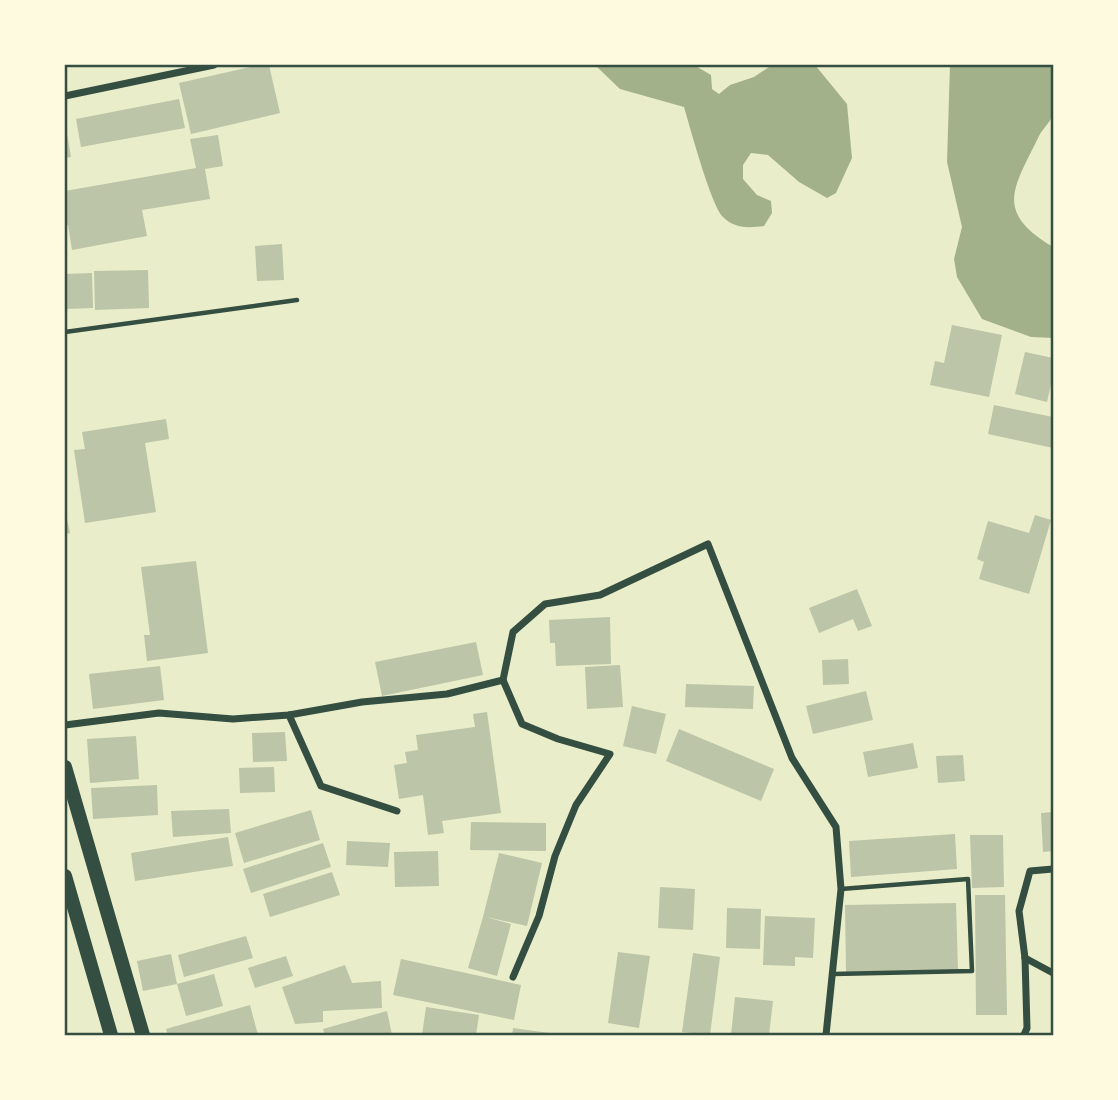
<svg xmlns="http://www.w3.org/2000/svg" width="1118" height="1100" font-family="Manrope,sans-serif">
	<rect width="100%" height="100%" fill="#e9edc9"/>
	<g fill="#a3b18a">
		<path d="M595,65h99l17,10 1,14 7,5 11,-9 24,-8 18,-12h43l32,39 5,54 -16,35 -9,5 -28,-16 -31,-27 -17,-2 -8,12v14l14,16 14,6 1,12 -8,13c-15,2 -29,3 -41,-9 -12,-12 -33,-90 -39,-110l-64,-18z"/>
		<path d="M950,65h103c0,15 3,33 0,48 -1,8 -10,15 -14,23 -25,52 -46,75 14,111v91l-22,-1 -49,-18 -25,-42 -3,-18 8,-32 -15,-65z"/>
	</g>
	<g fill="#bcc5a7">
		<polygon points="259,65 269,65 280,113 191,134 179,83"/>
		<polygon points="179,99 185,128 81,147 76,119"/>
		<polygon points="66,128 71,157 65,158 65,129"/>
		<polygon points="218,135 223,166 205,169 210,199 142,210 147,236 72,250 68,225 65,225 65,191 196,168 190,139"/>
		<polygon points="282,244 284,280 257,281 255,246"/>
		<polygon points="148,270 149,308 95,310 94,271"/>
		<polygon points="92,273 93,308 65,309 65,274"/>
		<polygon points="952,325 1002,335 989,397 930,385 935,361 944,363"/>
		<polygon points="1025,352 1053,358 1053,375 1047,402 1015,394"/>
		<polygon points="994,405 1053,417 1053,448 988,434"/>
		<polygon points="166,419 169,439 145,443 156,512 85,523 74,450 85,449 82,432"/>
		<polygon points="65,509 70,533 65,534"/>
		<polygon points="1035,515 1051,520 1029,594 979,579 984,562 977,559 988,521 1029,533"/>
		<polygon points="196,561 208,653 147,661 144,635 150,635 141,567"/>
		<polygon points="857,589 872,626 858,631 853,619 819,633 809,608"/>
		<polygon points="610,617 611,664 556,666 555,643 550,643 549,620"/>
		<polygon points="476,642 483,675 382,696 375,662"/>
		<polygon points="848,659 849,684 823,685 822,660"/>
		<polygon points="620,665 623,707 587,709 585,667"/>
		<polygon points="160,666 164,700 93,709 89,674"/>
		<polygon points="686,684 754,686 753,709 685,707"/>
		<polygon points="866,691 873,720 813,734 806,706"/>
		<polygon points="632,706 666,714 656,754 623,746"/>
		<polygon points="487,712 501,813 442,821 444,833 428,835 423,795 399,799 394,765 407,763 405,752 418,750 416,735 475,727 473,714"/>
		<polygon points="679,729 774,769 761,801 666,761"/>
		<polygon points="285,732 287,761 253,762 252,733"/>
		<polygon points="136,736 139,779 90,783 87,739"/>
		<polygon points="913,743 918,768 868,777 863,752"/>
		<polygon points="963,755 965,781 938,783 936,756"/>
		<polygon points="274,767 275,792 240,793 239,768"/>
		<polygon points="157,785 158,815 93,819 91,788"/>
		<polygon points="229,809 231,833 173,837 171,811"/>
		<polygon points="311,810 320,840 244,863 235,833"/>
		<polygon points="1053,812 1053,851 1043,852 1041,813"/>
		<polygon points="471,822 546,823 546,851 470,850"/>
		<polygon points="955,834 957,869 851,877 849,841"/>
		<polygon points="970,835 1003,835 1004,887 972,888"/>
		<polygon points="228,837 233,866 135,881 131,853"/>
		<polygon points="347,841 390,843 388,867 346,865"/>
		<polygon points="323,843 331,867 251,893 243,869"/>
		<polygon points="438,851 439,886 395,887 394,852"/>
		<polygon points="499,853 542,863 527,926 486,917 511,924 497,976 468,968 483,917"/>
		<polygon points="332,872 340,895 270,917 263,894"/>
		<polygon points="660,887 695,889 693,930 658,928"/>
		<polygon points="975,895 1005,895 1007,1015 976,1015"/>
		<polygon points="956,903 958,970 846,972 845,905"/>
		<polygon points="727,908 761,909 760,949 726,948"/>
		<polygon points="765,916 815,918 813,958 795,957 795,966 763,965"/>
		<polygon points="246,936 253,958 184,977 178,955"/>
		<polygon points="618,952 650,956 639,1028 608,1023"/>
		<polygon points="693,953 720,957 710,1035 682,1032"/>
		<polygon points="171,954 177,984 143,991 137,961"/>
		<polygon points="286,956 293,976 255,988 248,968"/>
		<polygon points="401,959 521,985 514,1020 393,995"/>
		<polygon points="345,965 352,983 381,981 382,1008 323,1011 323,1022 295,1024 282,987"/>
		<polygon points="214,974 223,1006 186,1016 177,984"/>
		<polygon points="735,997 773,1001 769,1035 731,1035"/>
		<polygon points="250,1005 258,1035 168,1035 166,1029"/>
		<polygon points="426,1007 479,1015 476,1035 422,1035"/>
		<polygon points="387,1011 392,1035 325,1035 323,1029"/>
		<polygon points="513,1028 557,1034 557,1035 512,1035"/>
	</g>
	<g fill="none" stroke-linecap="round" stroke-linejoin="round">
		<g stroke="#344e41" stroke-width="4.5">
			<polyline points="65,332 297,300"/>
			<polyline points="833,974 972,971 968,879 841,889"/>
		</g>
		<g stroke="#344e41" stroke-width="7">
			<polyline points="65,96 214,65"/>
			<polyline points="503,680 522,724 558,739 610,754 576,805 555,856 539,916 513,977"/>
			<polyline points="289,715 321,786 397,811"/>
			<polyline points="65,725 159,713 233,719 289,715 362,702 447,694 503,680 513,632 545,604 600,595 708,544 792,758 836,827 841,889 826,1035"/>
			<polyline points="1025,958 1053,973"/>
			<polyline points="1024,1035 1027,1028 1025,958 1019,911 1030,871 1053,869"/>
		</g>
		<g stroke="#344e41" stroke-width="14">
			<polyline points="65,767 143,1035"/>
			<polyline points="65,876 111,1035"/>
		</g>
	</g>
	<rect width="1118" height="1100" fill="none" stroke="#fefae0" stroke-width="133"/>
	<rect x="66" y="66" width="986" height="968" fill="none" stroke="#344e41" stroke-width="2.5"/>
</svg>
